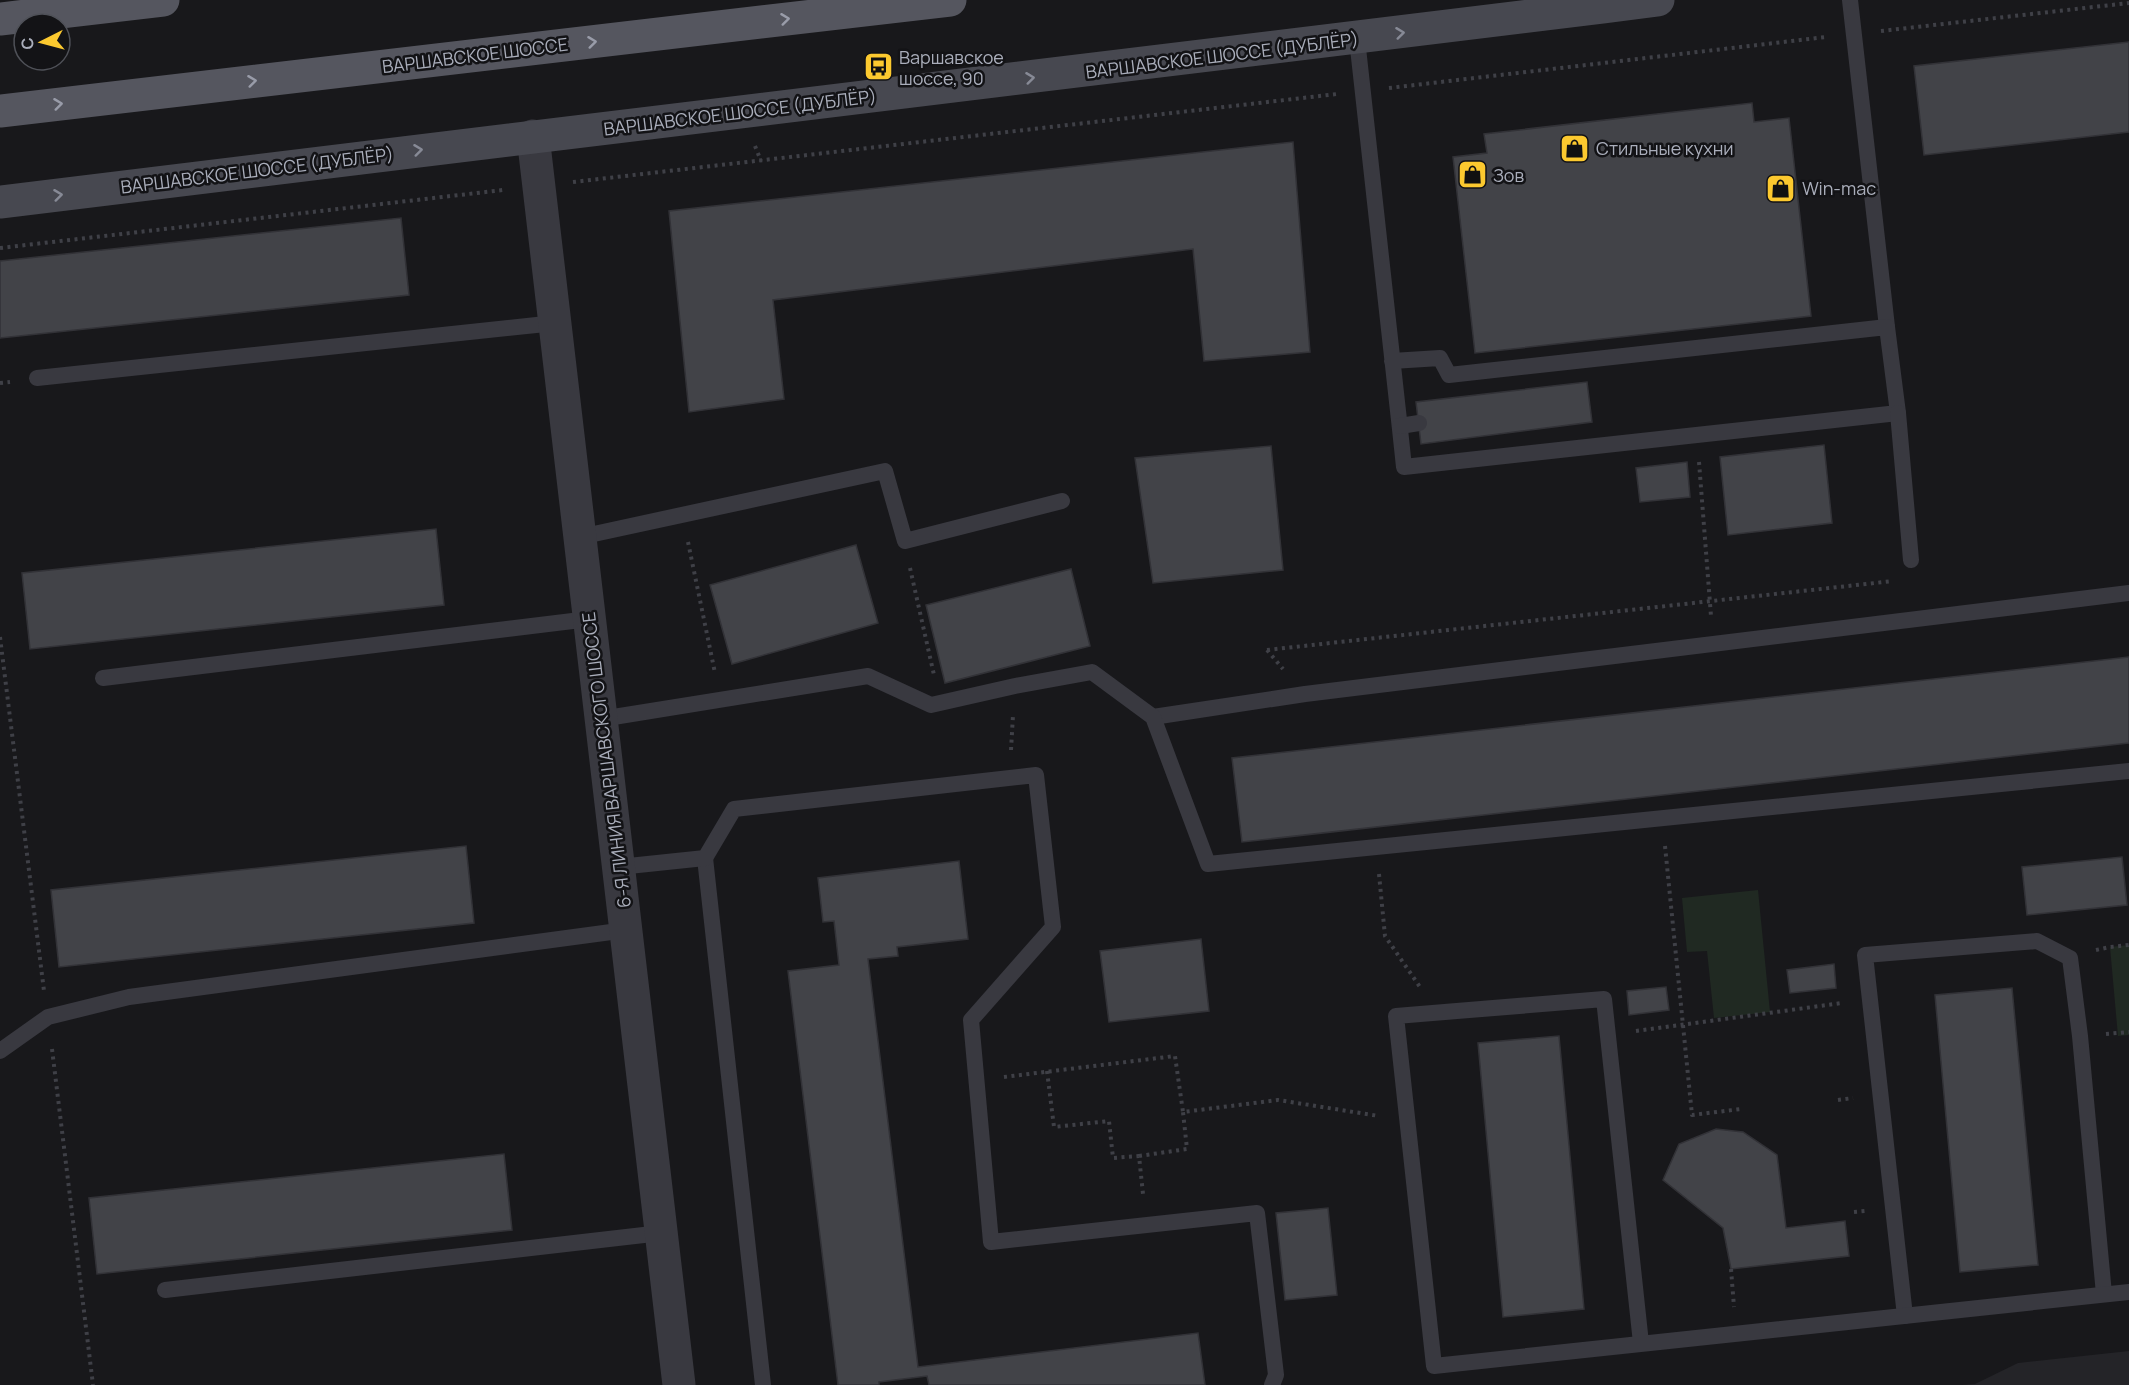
<svg xmlns="http://www.w3.org/2000/svg" width="2129" height="1385" font-family="Manrope,sans-serif">
	<rect width="100%" height="100%" fill="#18181b"/>
	<polygon fill="#242428" points="2129,1351 2129,1385 1962,1385 1975,1384 2018,1363"/>
	<g fill="#202922">
		<polygon points="1758,890 1770,1012 1714,1018 1707,951 1687,952 1682,898"/>
		<polygon points="2129,945 2129,1035 2118,1036 2110,947"/>
	</g>
	<g fill="#424348" stroke="#323237" stroke-width="1.5">
		<polygon points="2129,42 2129,132 1924,155 1914,66"/>
		<polygon points="1752,103 1754,122 1789,118 1811,316 1475,353 1453,157 1487,153 1484,134"/>
		<polygon points="1293,142 1310,352 1204,361 1193,249 773,300 784,399 689,412 669,211"/>
		<polygon points="401,218 409,295 0,338 0,261"/>
		<polygon points="1587,382 1592,422 1421,444 1416,402"/>
		<polygon points="1824,445 1832,523 1728,535 1720,457"/>
		<polygon points="1271,446 1283,570 1153,583 1135,458"/>
		<polygon points="1687,462 1690,497 1640,502 1636,468"/>
		<polygon points="436,529 444,605 30,649 22,573"/>
		<polygon points="856,545 878,623 732,664 710,585"/>
		<polygon points="1071,569 1090,646 945,683 926,605"/>
		<polygon points="2129,657 2129,743 1242,842 1232,758"/>
		<polygon points="466,846 474,923 59,967 51,890"/>
		<polygon points="2122,857 2127,905 2027,915 2022,867"/>
		<polygon points="959,861 968,939 897,947 898,956 868,959 918,1367 1198,1333 1205,1385 929,1385 927,1376 879,1382 879,1385 838,1385 788,971 839,965 834,921 823,922 818,878"/>
		<polygon points="1201,939 1209,1011 1109,1022 1100,951"/>
		<polygon points="1834,964 1836,988 1790,993 1787,970"/>
		<polygon points="1666,987 1669,1010 1629,1015 1627,991"/>
		<polygon points="2012,988 2038,1265 1960,1272 1935,995"/>
		<polygon points="1559,1036 1584,1309 1503,1317 1478,1043"/>
		<polygon points="1716,1129 1743,1132 1777,1155 1786,1228 1845,1221 1849,1256 1731,1269 1723,1228 1663,1180 1679,1144"/>
		<polygon points="504,1154 512,1230 97,1274 89,1198"/>
		<polygon points="1328,1208 1337,1295 1285,1300 1276,1213"/>
	</g>
	<g fill="none" stroke-linecap="round" stroke-linejoin="round">
		<g stroke="#3f4047" stroke-width="4" stroke-dasharray="3 4.5" stroke-linecap="butt">
			<polyline points="1881,31 2129,3"/>
			<polyline points="1389,88 1826,37"/>
			<polyline points="755,146 761,161"/>
			<polyline points="573,182 1337,94"/>
			<polyline points="0,248 503,190"/>
			<polyline points="0,383 10,382"/>
			<polyline points="1699,462 1711,616"/>
			<polyline points="688,542 715,673"/>
			<polyline points="910,568 934,675"/>
			<polyline points="0,637 44,991"/>
			<polyline points="1267,650 1893,581"/>
			<polyline points="1267,650 1283,669"/>
			<polyline points="1011,750 1013,715"/>
			<polyline points="1665,846 1692,1115 1741,1109"/>
			<polyline points="1379,874 1385,936 1420,987"/>
			<polyline points="2096,950 2110,947 2129,945"/>
			<polyline points="1636,1031 1842,1003"/>
			<polyline points="2106,1034 2129,1032"/>
			<polyline points="52,1049 93,1385"/>
			<polyline points="1047,1071 1054,1127 1109,1121 1113,1158 1139,1156 1143,1194"/>
			<polyline points="1004,1077 1175,1056 1183,1112 1278,1100 1379,1116"/>
			<polyline points="1838,1100 1853,1098"/>
			<polyline points="1139,1156 1187,1149 1183,1112"/>
			<polyline points="1854,1212 1865,1211"/>
			<polyline points="1731,1269 1734,1307"/>
		</g>
		<g stroke="#393940" stroke-width="16">
			<polyline points="1850,0 1887,327"/>
			<path d="M1357,39c16,142 32,285 47,428l494,-54 -11,-86 -438,48 -9,-17 -48,3"/>
			<polyline points="37,378 555,323"/>
			<polyline points="1898,413 1911,560"/>
			<polyline points="1400,426 1419,423"/>
			<polyline points="580,537 885,471 905,541 1062,501"/>
			<polyline points="103,678 589,619"/>
			<polyline points="1153,717 1305,694 2129,593"/>
			<polyline points="601,719 868,676 931,705 1015,686 1092,672 1153,717 1208,864 2129,771"/>
			<polyline points="705,858 763,1385"/>
			<polyline points="619,867 705,858 734,809 1036,775 1053,927 971,1020 991,1242 1257,1213 1276,1375 1272,1385"/>
			<polyline points="0,1051 48,1017 129,997 626,930"/>
			<polyline points="165,1290 661,1233"/>
			<polyline points="1905,1316 1865,955 2037,941 2070,958 2080,1036 2104,1294"/>
			<polyline points="1641,1343 1604,999 1396,1016 1434,1366 2129,1292"/>
		</g>
		<polyline stroke="#393940" stroke-width="33" points="533,136 679,1385"/>
		<path stroke="#474850" stroke-width="33" d="M0,202c553,-68 1106,-131 1658,-202"/>
		<g stroke="#55565f" stroke-width="33">
			<polyline points="0,19 163,0"/>
			<polyline points="0,111 950,0"/>
		</g>
	</g>
	<defs><path id="oneway-chevron" d="M-2-3.5L2.5 0L-2 3.5" fill="none" stroke-width="1.6" stroke-linecap="round" stroke-linejoin="round" transform="scale(1.5)"/></defs>
	<g stroke="#999ca9">
		<use href="#oneway-chevron" transform="translate(785 19) rotate(-7)"/>
		<use href="#oneway-chevron" transform="translate(592 42) rotate(-7)"/>
		<use href="#oneway-chevron" transform="translate(252 81) rotate(-7)"/>
		<use href="#oneway-chevron" transform="translate(58 104) rotate(-7)"/>
	</g>
	<g stroke="#878a96">
		<use href="#oneway-chevron" transform="translate(1400 33) rotate(-7)"/>
		<use href="#oneway-chevron" transform="translate(1030 78) rotate(-7)"/>
		<use href="#oneway-chevron" transform="translate(418 150) rotate(-7)"/>
		<use href="#oneway-chevron" transform="translate(58 195) rotate(-7)"/>
	</g>
	<defs>
		<symbol id="bus-square" viewBox="-11 -11 22 22"><rect x="-9" y="-9" width="18" height="18" rx="4" fill="#fcc92f" stroke="#131316"/><path d="M-5-6H5V4H4V6H2V4H-2V6H-4V4H-5ZM-3.5-4V0h7V-4ZM-3.5 1.2v1.5H-2V1.2ZM2 1.2v1.5H3.5V1.2Z" fill="#111"/></symbol>
		<symbol id="shop-square" viewBox="-11 -11 22 22"><rect x="-9" y="-9" width="18" height="18" rx="4" fill="#fcc92f" stroke="#131316"/><path d="M-5-2.5h2.3a2.7 3.5 0 0 1 5.4 0H5L5.5 6h-11ZM-1.5-2.5h3a1.5 2.3 0 0 0-3 0Z" fill="#111"/></symbol>
	</defs>
	<g fill-rule="evenodd">
		<use href="#bus-square" x="862" y="50" width="33" height="33"/>
		<use href="#shop-square" x="1558" y="132" width="33" height="33"/>
		<use href="#shop-square" x="1456" y="158" width="33" height="33"/>
		<use href="#shop-square" x="1764" y="172" width="33" height="33"/>
	</g>
	<g text-anchor="middle" dominant-baseline="central" stroke-width="5" stroke-linejoin="round" paint-order="stroke">
		<g font-size="18" fill="#aaaebb" stroke="#131316">
			<text transform="translate(475 55) rotate(-7)">ВАРШАВСКОЕ ШОССЕ</text>
			<text transform="translate(1222 55) rotate(-7)">ВАРШАВСКОЕ ШОССЕ (ДУБЛЁР)</text>
			<text transform="translate(740 112) rotate(-7)">ВАРШАВСКОЕ ШОССЕ (ДУБЛЁР)</text>
			<text transform="translate(257 170) rotate(-7)">ВАРШАВСКОЕ ШОССЕ (ДУБЛЁР)</text>
			<text transform="translate(606 760) rotate(-97)">6-Я ЛИНИЯ ВАРШАВСКОГО ШОССЕ</text>
		</g>
		<g font-size="18" fill="#aaaebb" stroke="#131316" text-anchor="start">
			<text x="899" y="57">Варшавское<tspan x="899" dy="21">шоссе, 90</tspan></text>
			<text x="1596" y="148">Стильные кухни</text>
			<text x="1493" y="175">Зов</text>
			<text x="1802" y="188">Win-mac</text>
		</g>
	</g>
	<g transform="translate(42 42) rotate(264)"><circle r="28" fill="#131316" stroke="#4f5158" stroke-width="1.5"/>
	<path d="M0-4.5L10 22L0 15L-10 22Z" fill="#fcc92f"/>
	<text y="-9" font-size="16" font-weight="bold" text-anchor="middle" fill="#aaaebb">С</text>
	</g>
</svg>
